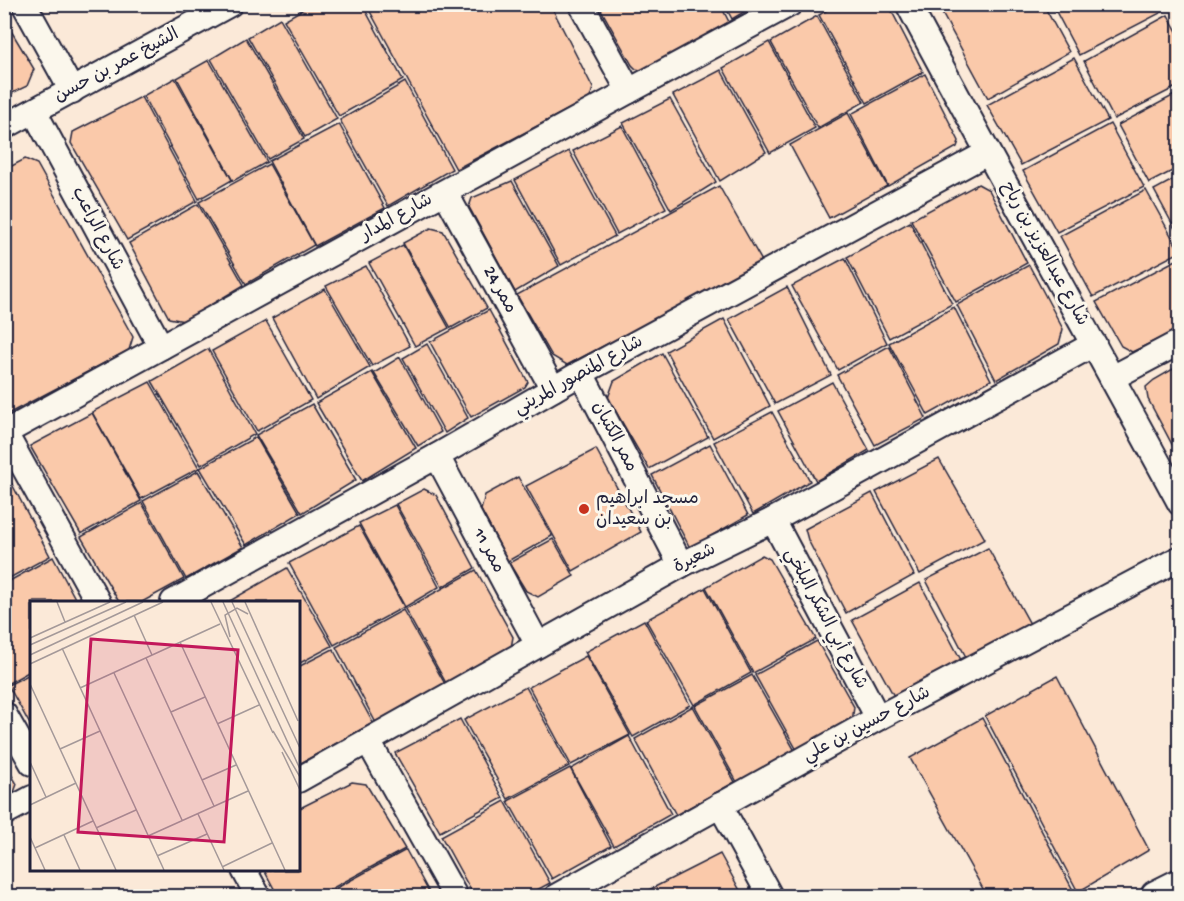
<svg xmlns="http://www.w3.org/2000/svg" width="1184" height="901" font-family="'Gochi Hand','Playpen Sans Arabic',sans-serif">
	<rect width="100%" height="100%" fill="#fbe9d8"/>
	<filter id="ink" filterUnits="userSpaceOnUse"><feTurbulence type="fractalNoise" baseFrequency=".0167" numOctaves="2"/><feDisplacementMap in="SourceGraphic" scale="12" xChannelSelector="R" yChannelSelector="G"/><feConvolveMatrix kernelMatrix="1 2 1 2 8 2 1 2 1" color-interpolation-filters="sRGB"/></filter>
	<g filter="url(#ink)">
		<g fill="#fac9aa" stroke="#22223b" stroke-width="1.5">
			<polygon points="312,4 362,4 403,80 339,116 284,20"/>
			<polygon points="366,4 550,4 593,88 590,98 456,169"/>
			<polygon points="598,4 720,4 729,22 645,71 636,69 632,65"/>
			<polygon points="724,4 757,4 732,19"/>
			<polygon points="837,4 888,4 923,72 867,103 819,15"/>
			<polygon points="937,4 1043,4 1069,52 988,98"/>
			<polygon points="1052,4 1161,4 1164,11 1079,55"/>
			<polygon points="1168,15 1180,37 1180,85 1114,119 1084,61"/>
			<polygon points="817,16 864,102 818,128 771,42"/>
			<polygon points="280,18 337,119 305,137 248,37"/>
			<polygon points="4,19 34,69 27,86 4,97"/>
			<polygon points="246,38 304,139 268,159 211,59"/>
			<polygon points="769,42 815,128 770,153 723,68"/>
			<polygon points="1074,58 1108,120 1021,165 987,105"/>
			<polygon points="209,60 267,162 233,181 177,78"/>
			<polygon points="721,70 766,152 720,181 673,95"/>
			<polygon points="925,74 959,141 957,147 888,186 851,114"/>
			<polygon points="175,78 232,180 199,199 143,96"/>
			<polygon points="405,82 452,169 388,206 340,120"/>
			<polygon points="1180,92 1180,167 1149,183 1118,125"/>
			<polygon points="141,97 197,201 127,240 71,143 73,132"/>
			<polygon points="670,99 716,182 671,210 623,123"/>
			<polygon points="848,113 887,186 829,218 790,145"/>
			<polygon points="339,124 385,208 315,246 269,161"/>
			<polygon points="1110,124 1144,187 1057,232 1023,171"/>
			<polygon points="622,126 666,208 617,234 573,151"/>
			<polygon points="569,151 615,236 561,265 515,180"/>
			<polygon points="25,159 37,164 133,337 129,350 4,416 4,170"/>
			<polygon points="269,164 314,245 246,284 199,202"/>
			<polygon points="1180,176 1180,238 1154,190"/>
			<polygon points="512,181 559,266 515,292 469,207 472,198"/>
			<polygon points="978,184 989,190 1027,263 956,302 911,220"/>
			<polygon points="719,186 763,263 567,365 552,356 517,295"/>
			<polygon points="1146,190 1180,252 1093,297 1060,236"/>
			<polygon points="198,204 244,285 184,321 169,318 129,243"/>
			<polygon points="910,222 952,304 889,338 847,257"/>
			<polygon points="431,228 443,231 487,308 451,328 403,243"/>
			<polygon points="403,245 449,328 415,346 369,263"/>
			<polygon points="845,258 887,343 838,370 792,286"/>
			<polygon points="1180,258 1180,329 1132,352 1121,346 1096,302"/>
			<polygon points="1029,265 1063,329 1059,344 996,380 957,305"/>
			<polygon points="366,266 410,346 372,366 326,286"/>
			<polygon points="787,287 831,375 775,404 729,319"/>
			<polygon points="325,289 370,367 316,399 272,318"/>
			<polygon points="954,307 991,380 928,415 889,343"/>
			<polygon points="489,310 528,382 525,387 471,417 430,342"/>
			<polygon points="724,319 770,406 713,438 666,351"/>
			<polygon points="266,321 311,400 257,431 212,351"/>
			<polygon points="427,344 468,418 445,433 403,358"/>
			<polygon points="889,346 926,418 875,445 837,375"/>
			<polygon points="208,349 255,434 201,465 152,381"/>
			<polygon points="662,353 708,437 649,469 608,398 614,381"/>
			<polygon points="400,357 441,432 418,446 374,373"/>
			<polygon points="1180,365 1180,448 1175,450 1148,399 1146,387 1154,380"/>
			<polygon points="372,372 416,448 362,481 316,403"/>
			<polygon points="150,382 199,468 141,499 92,412"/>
			<polygon points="832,382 869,450 816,481 778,411"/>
			<polygon points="312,404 356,480 302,513 256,435"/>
			<polygon points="772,412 810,481 753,514 714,442"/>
			<polygon points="92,413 141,501 81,534 30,446"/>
			<polygon points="256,437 300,513 246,545 200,468"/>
			<polygon points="710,444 748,515 690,548 652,475"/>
			<polygon points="596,449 641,532 573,571 526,486"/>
			<polygon points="939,459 985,539 920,574 876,492"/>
			<polygon points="4,469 50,556 4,581"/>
			<polygon points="198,471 243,547 186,579 143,501"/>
			<polygon points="518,477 552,536 508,561 481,510 485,495"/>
			<polygon points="424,489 436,495 475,568 442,587 396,504"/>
			<polygon points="872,493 914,575 846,613 808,540 805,529"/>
			<polygon points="142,503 184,579 142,602 119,602 81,537"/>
			<polygon points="395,505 439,587 405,607 359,523"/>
			<polygon points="359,526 404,607 334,645 289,563"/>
			<polygon points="553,539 574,576 538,597 526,591 509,563"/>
			<polygon points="988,548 1030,624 967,659 926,580"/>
			<polygon points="762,555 770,559 816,639 753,673 706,587"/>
			<polygon points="53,557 77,602 32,602 32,670 7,684 4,679 4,584"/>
			<polygon points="287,568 332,646 298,664 298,602 228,602"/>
			<polygon points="476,570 513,637 511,648 446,683 405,609"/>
			<polygon points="920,583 961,660 895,698 852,620"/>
			<polygon points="705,588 751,673 694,705 646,620"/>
			<polygon points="403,610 445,684 376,723 336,647"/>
			<polygon points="644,620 690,705 633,737 585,652"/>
			<polygon points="817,641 854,707 852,722 798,752 755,675"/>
			<polygon points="333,649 373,723 301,763 298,759 298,667"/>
			<polygon points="586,656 630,735 571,765 529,687"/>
			<polygon points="32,673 32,728 8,685"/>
			<polygon points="752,675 795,751 737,782 695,706"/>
			<polygon points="1057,676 1149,850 1078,892 985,716"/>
			<polygon points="526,687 569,766 508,799 464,720"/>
			<polygon points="693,706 735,782 676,815 635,739"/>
			<polygon points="982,718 1074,892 1067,896 987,896 910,758"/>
			<polygon points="460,719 503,798 440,832 395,753"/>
			<polygon points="629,736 671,814 614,846 571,769"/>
			<polygon points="4,762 17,784 12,798 4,802"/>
			<polygon points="570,768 611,846 552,879 508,801"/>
			<polygon points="352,782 366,784 405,849 318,896 278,896 264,870 298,870 298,809"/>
			<polygon points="505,801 550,883 526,896 474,896 441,836"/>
			<polygon points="406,850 431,896 322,896"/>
			<polygon points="720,854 743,896 637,896"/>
		</g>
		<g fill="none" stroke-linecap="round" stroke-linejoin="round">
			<defs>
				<g id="minor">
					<polyline points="24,4 72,91"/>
					<polyline points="581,4 629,91"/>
					<path d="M908,4c89,168 182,332 272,499"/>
					<polyline points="34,111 161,347"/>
					<polyline points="4,127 230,4"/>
					<polyline points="445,192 553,389"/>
					<polyline points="581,373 681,565"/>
					<polyline points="1112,378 1180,342"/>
					<polyline points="4,433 629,91 790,4"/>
					<polyline points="5,433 98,602"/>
					<polyline points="437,456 538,645"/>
					<polyline points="773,520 878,718"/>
					<polyline points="173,602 437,456 581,373 987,153"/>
					<polyline points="4,714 32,763"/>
					<polyline points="368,741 455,896"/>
					<polyline points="298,780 681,565 773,520 1094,344"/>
					<polyline points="720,805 770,896"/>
					<polyline points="4,813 32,798"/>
					<polyline points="244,870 258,896"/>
					<polyline points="557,896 878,718 1180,558"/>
				</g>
				<polyline id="major" points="1156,896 1180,884"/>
			</defs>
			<use href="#minor" stroke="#22223b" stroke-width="28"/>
			<use href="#major" stroke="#22223b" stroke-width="34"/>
			<use href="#minor" stroke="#fbf7ec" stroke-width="24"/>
			<use href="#major" stroke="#fbf7ec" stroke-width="30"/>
		</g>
	</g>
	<circle fill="#c8321e" stroke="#fbf7ec" stroke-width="2" cx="584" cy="509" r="6"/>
	<g text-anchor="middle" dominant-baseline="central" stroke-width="6" stroke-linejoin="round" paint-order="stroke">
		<g font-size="18" fill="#22223b" stroke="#fbf7ec">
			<text transform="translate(117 66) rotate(-28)">الشيخ عمر بن حسن</text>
			<text transform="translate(397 218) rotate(-29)">شارع المدار</text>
			<text transform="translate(97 229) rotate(62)">شارع الراعب</text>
			<text transform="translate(1044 254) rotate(61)">شارع عبدالعزيز بن رباح</text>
			<text transform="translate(499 290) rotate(61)">ممر 24</text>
			<text transform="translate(579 376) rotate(-29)">شارع المنصور المريني</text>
			<text transform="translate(614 437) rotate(62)">ممر الكتبان</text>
			<text transform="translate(488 551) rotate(62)">ممر 11</text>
			<text transform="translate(695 559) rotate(-27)">شعيرة</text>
			<text transform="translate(825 619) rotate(62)">شارع أبي الشكر البلخي</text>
			<text transform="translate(867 725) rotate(-28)">شارع حسين بن علي</text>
		</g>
		<g font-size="18" fill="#22223b" stroke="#fbf7ec" text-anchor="start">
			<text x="596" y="499">مسجد ابراهيم<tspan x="596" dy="21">بن سعيدان</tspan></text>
		</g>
	</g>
	<g transform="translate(30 601)">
		<rect width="270" height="270" fill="#fbe9d8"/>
		<path fill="none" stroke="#a49999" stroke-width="1.5" d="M27,1l8,20M181,1l62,131M193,1l77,167M202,1l68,146M215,1l53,119M104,14l18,40M200,36l-5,-22 12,-7 11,6M0,37l80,-36M150,41l105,228M0,44l96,-43M32,47l102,222M0,54l113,-53M116,57l68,148M0,63l133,-62M84,72l68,147M0,83l86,186M50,87l140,-64M141,111l34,-15M187,123l42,-19M243,130l27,46M30,148l40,-18M252,151l18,38M0,161l16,35M172,179l34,-15M0,204l46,-22M168,213l26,56M66,227l40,-18M34,234l16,35M118,235l100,-45M0,236l15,33M5,247l58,-27M127,255l50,-22M192,266l50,-24"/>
		<path fill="#c2185b" fill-opacity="0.15" stroke="#c2185b" stroke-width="3" d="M61,38l147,11 -14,192 -146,-10z"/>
		<rect width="270" height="270" fill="none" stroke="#22223b" stroke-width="3"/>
	</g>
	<rect width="1184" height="901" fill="none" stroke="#fbf7ec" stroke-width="24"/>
	<rect x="12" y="12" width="1160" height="877" fill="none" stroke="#22223b" stroke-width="2" filter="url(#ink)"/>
</svg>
